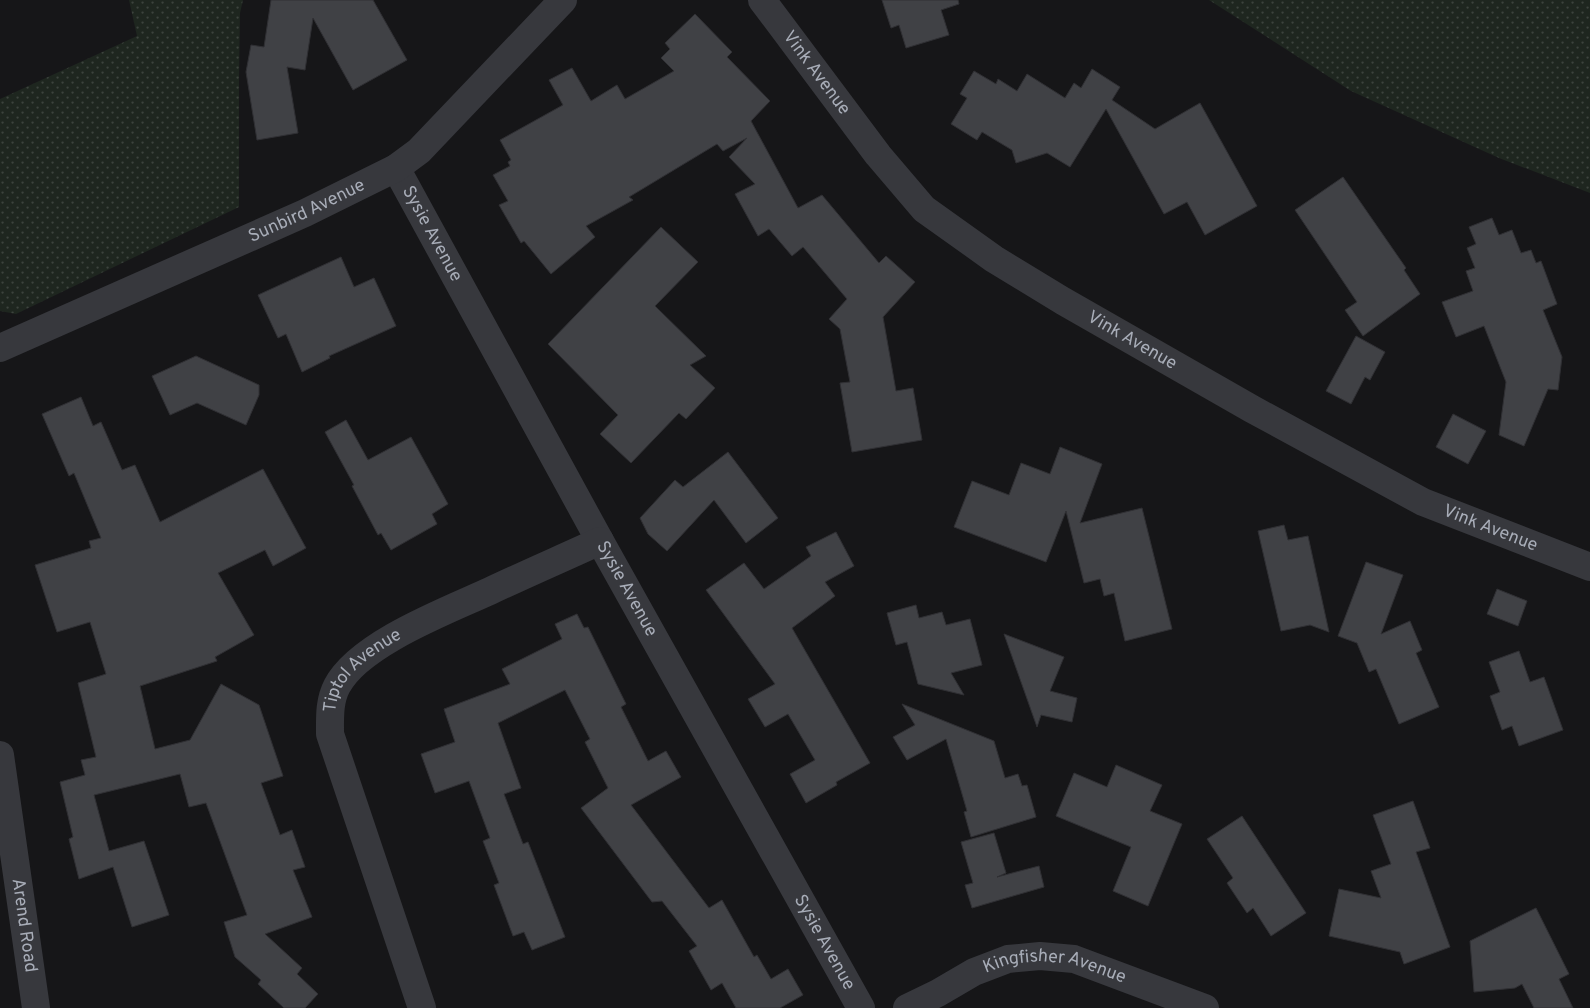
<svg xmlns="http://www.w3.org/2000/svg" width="1590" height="1008" font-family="Overpass,sans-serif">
	<defs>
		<pattern id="grass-dots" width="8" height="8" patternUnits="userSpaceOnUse" patternTransform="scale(1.25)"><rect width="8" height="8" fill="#1e261f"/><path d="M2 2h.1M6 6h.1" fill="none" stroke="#3c433d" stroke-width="1.8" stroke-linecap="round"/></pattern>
	</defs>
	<rect width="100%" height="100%" fill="#161618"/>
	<g fill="url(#grass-dots)">
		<polygon points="129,0 243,0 240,13 239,79 239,207 16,314 0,311 0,99 137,36"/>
		<polygon points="1209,0 1590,0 1590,193 1499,158 1351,91"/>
	</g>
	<g fill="#404145" stroke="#303034">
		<polygon points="271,0 373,0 407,60 353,90 313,18 305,70 287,67 298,133 257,140 246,72 251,45 264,47"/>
		<polygon points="882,0 958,0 959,4 941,10 949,35 906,48 899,25 891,28"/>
		<polygon points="695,14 732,52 727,57 770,101 751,121 798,208 822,195 879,263 886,256 915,282 883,317 896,391 913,388 922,440 852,452 840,383 850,382 840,329 829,319 847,299 803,247 792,256 769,229 758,236 735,194 755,184 729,157 747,138 723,151 717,144 629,197 633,200 586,226 595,237 551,274 524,241 521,243 499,205 508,201 493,175 510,166 508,162 511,160 500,140 563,105 549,80 572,68 591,101 617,85 625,99 674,71 661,58 670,49 665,43"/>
		<polygon points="1092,69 1120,87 1112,100 1155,129 1200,103 1257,206 1205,235 1187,202 1164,214 1106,109 1070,167 1047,153 1016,163 1012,150 982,132 977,140 951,124 967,98 960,94 974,71 996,84 998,79 1017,91 1027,74 1065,98 1074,83 1081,88"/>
		<polygon points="1343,177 1406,268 1404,270 1420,294 1363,336 1345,310 1357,302 1295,210"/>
		<polygon points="1492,218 1499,235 1512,230 1521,253 1531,250 1536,263 1541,261 1557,304 1543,310 1562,357 1558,390 1548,389 1524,446 1499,435 1506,382 1484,326 1456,337 1442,302 1473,291 1466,271 1475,268 1467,248 1476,244 1469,227"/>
		<polygon points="661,227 698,262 655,306 706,356 690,365 715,388 686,419 679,413 631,463 600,434 618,415 548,344"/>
		<polygon points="341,257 354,287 374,278 396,326 329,356 330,358 302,372 286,334 278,338 258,295"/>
		<polygon points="1356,336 1385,352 1370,380 1365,377 1351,404 1326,391"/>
		<polygon points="196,356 259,385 259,395 246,425 197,403 170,415 152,376"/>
		<polygon points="81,397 93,426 101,422 122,470 135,465 160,522 263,469 306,548 273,566 265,550 218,573 254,635 215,657 217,661 140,686 155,749 190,740 221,684 259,705 283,776 261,783 280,835 292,830 305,867 293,870 312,917 265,934 302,968 297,974 318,994 305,1008 284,1008 258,984 261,980 235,957 224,922 247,915 206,803 189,807 180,774 94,795 109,851 144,841 169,915 132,927 113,867 79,879 69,839 73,837 60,782 85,775 81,760 96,757 78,683 106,674 90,622 57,632 35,565 91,548 89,541 101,538 74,473 69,476 42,414"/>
		<polygon points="1453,414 1486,431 1468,464 1436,447"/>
		<polygon points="346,420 368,460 411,437 448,504 432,514 437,524 391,550 381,533 378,535 352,486 354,485 325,432"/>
		<polygon points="1060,447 1102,464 1080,523 1142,508 1172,629 1125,641 1114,593 1104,596 1100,579 1084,583 1066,511 1046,562 954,527 972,481 1009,495 1021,463 1050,474"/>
		<polygon points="728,452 778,518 746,543 714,500 667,551 648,534 640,518 675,480 683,487"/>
		<polygon points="1284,525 1288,540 1308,536 1329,632 1310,625 1281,631 1258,531"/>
		<polygon points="836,532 854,566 825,582 835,596 792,628 870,763 836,782 837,785 806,803 790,774 815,760 788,714 765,727 748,699 775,684 706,590 744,563 764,589 811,556 806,547"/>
		<polygon points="1366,562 1403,575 1381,634 1410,621 1422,650 1416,653 1439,707 1399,724 1376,669 1369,672 1357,643 1338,636"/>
		<polygon points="1497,589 1527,601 1518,626 1487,614"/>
		<polygon points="916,605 919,618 942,612 946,625 970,619 982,665 951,673 964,695 918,684 907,642 896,645 887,613"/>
		<polygon points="577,614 584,628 588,627 626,704 621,707 648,761 666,751 681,777 631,805 709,908 722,900 754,957 757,955 771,979 788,969 803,995 780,1008 736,1008 722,983 711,990 689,951 697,946 662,901 652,902 581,808 608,788 585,742 590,739 565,690 498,723 521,788 504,794 523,844 528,842 565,937 532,950 524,932 513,936 494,885 499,883 483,841 490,838 469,781 435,793 421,754 455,742 444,709 510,684 502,669 562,639 555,624"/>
		<polygon points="1004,634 1064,657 1050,691 1077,698 1072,722 1041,715 1037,727"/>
		<polygon points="1519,651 1530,682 1544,677 1563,730 1519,746 1512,726 1502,730 1490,696 1500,692 1489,662"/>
		<polygon points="902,704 994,741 1005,778 1018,774 1022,786 1027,785 1036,817 971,837 964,812 967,811 946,739 907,760 893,737 915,725"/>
		<polygon points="1116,765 1162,785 1150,811 1182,824 1148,906 1113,891 1131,847 1056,816 1074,773 1107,787"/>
		<polygon points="1413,801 1430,848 1416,852 1450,947 1404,964 1400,952 1329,936 1339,889 1381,898 1371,871 1391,864 1373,815"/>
		<polygon points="1242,816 1306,913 1271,936 1253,908 1247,913 1227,883 1233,878 1207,839"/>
		<polygon points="994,833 1006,873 997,877 1039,866 1044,887 972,908 965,885 973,883 961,842"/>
		<polygon points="1536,908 1569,974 1559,979 1573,1008 1534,1008 1522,984 1515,988 1474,992 1470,941"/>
	</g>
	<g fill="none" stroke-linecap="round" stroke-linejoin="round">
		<g stroke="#37383d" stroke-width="28">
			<path id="s1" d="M762,0l116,155 46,54 70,50 69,42 189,108 171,93 167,65"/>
			<path id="s2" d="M396,168l204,373 261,467"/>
			<path id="s3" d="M0,348l305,-135 91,-45 23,-17 144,-151"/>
			<path id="s4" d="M0,755l36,253"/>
			<path id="s5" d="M422,1008l-92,-274c0,-16 -1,-33 7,-48 22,-42 109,-75 153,-95 36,-17 73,-33 110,-50"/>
			<path id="s6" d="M907,1008l31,-15 36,-21 34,-13 32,-3 34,3 131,49"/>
		</g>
	</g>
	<g text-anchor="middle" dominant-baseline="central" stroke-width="4" stroke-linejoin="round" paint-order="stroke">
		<g font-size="18" fill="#a8adb8" stroke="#111113">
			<text stroke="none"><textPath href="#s1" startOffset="91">Vink Avenue</textPath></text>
			<text stroke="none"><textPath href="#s3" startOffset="336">Sunbird Avenue</textPath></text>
			<text stroke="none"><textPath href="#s2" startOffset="75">Sysie Avenue</textPath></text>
			<text stroke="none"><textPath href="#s1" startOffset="511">Vink Avenue</textPath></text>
			<text stroke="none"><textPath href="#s1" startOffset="916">Vink Avenue</textPath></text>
			<text stroke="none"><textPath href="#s2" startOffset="480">Sysie Avenue</textPath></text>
			<text stroke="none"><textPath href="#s5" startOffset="366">Tiptol Avenue</textPath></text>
			<text stroke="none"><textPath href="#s4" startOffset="172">Arend Road</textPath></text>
			<text stroke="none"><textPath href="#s2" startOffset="885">Sysie Avenue</textPath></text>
			<text stroke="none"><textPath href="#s6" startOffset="160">Kingfisher Avenue</textPath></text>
		</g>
	</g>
</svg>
